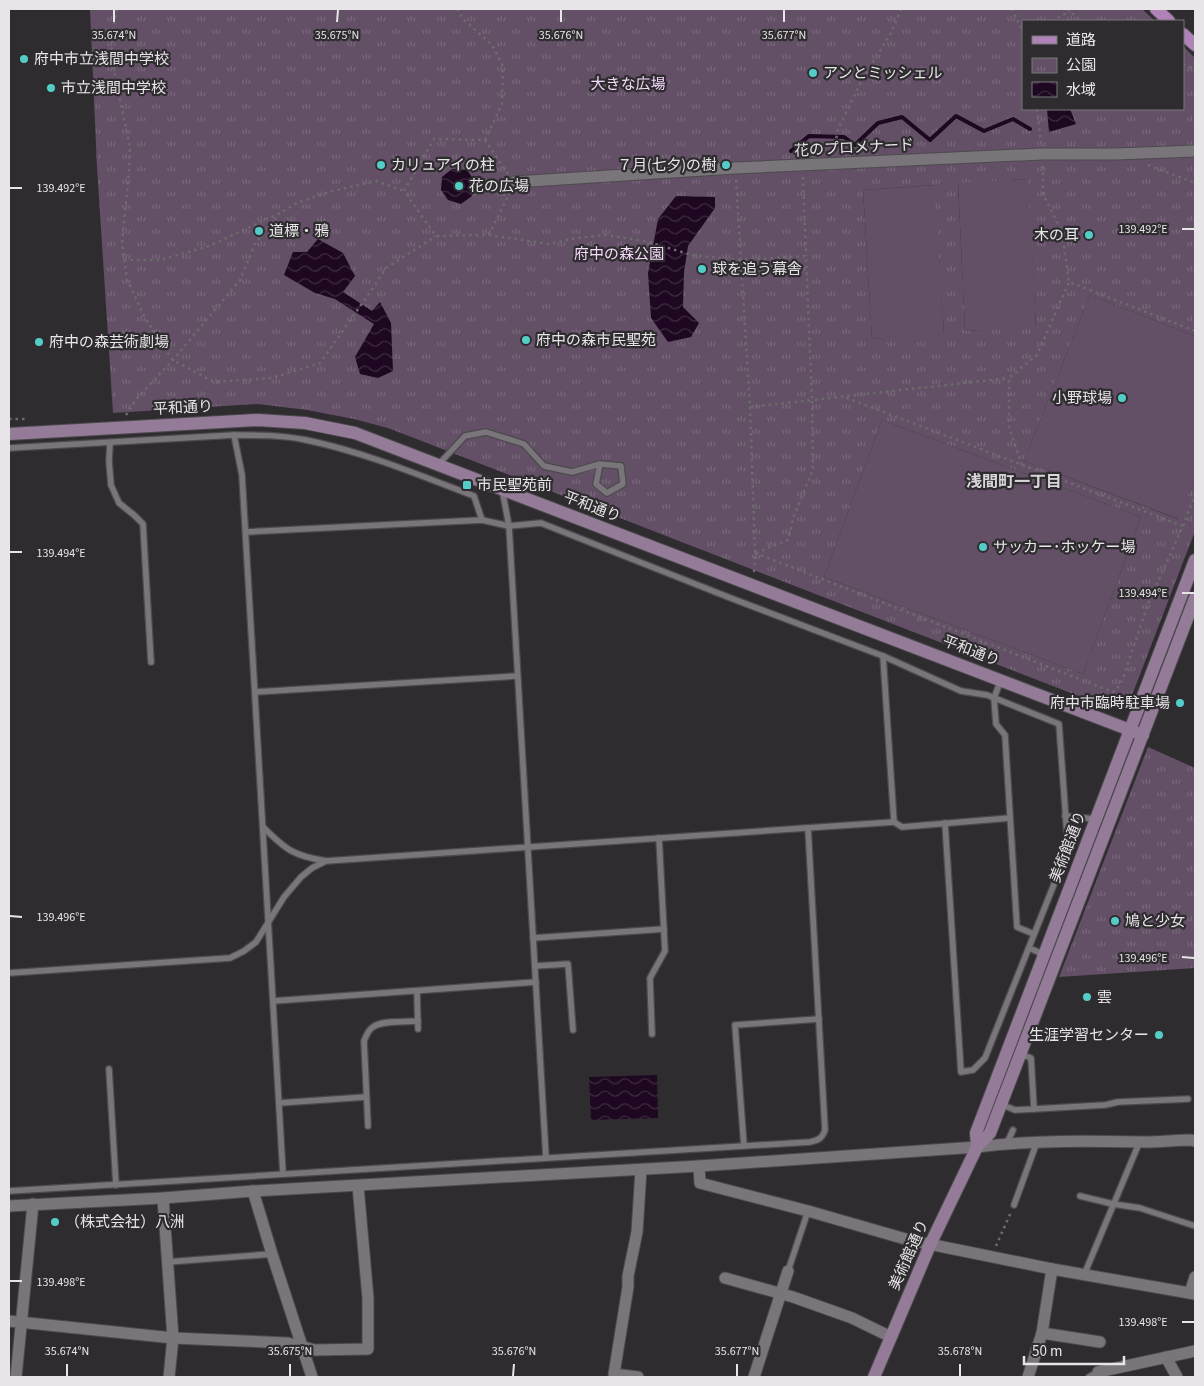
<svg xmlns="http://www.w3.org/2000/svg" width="1204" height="1386" font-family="'Source Sans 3','Noto Sans JP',sans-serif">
	<defs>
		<pattern id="park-tufts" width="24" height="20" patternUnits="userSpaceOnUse" patternTransform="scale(1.25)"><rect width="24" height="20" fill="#634f66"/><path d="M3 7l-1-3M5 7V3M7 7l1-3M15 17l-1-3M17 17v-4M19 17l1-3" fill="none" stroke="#79687c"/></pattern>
		<pattern id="water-waves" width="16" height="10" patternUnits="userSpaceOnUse" patternTransform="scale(1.25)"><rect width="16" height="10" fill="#1e0721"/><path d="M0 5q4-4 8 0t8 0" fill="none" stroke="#3f2b41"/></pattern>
	</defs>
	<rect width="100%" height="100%" fill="#2f2c30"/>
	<g fill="#634f66">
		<polygon points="1029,179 1036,328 965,331 958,182"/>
		<polygon points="935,185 944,335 872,339 863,190"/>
		<polygon points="1090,295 1195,336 1195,478 1179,519 1024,461"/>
		<polygon points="882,420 1141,517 1083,674 824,577"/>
	</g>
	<g fill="url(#park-tufts)" fill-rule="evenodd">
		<path d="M90,9h1052l13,12h-132v88h160v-63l12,12v278l-105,-41 -66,166 154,58 17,-41v53l-64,167 -19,11 -724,-281 -34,-9 -47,-9 -49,-6 -145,9 -16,-246zM1028,179l8,148 -71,4 -7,-148zM934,185l10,149 -72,5 -9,-149zM882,420l259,97 -58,157 -259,-97z"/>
		<polygon points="1148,747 1195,768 1195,968 1059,977"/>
	</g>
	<g fill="url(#water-waves)">
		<polygon points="1047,109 1070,109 1076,124 1049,132"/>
		<polygon points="452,169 467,170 474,180 472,196 461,204 448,200 441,190 442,177"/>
		<polygon points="676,196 715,197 715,208 688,246 684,273 683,307 699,323 691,337 668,342 651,318 648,273 658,219"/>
		<polygon points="318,239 343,253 355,276 343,292 372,311 380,302 391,323 393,371 378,378 360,374 355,357 374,324 335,299 315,293 284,275 293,252 307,252"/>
		<polygon points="657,1075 658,1118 591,1120 589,1077"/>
	</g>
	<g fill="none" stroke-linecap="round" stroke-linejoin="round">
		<polyline stroke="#1e0721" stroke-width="4" points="791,151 809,136 844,137 855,145 878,123 902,117 930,140 956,116 984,131 1013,119 1030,129"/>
		<defs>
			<g id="lane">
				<polyline points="234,435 242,475 283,1174"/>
				<polyline points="110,443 109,461 111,485 119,503 134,515 143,524 151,662"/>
				<path d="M9,448l225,-13c24,0 48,0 72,5 58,12 113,35 168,56l8,24"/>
				<polyline points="438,465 465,436 486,432 524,444 544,466 572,472 600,464 621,466 623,484 607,493 596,484 600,464"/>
				<polyline points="502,489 509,526 546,1158"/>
				<polyline points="246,532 482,520 509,526 541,523 728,597 883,656 961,691 987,695 1059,724 1068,849 985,1058 973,1070 961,1072 945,823"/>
				<polyline points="883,656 894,822"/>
				<polyline points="1001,680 994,698 996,724 1005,735 1017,927 1034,934"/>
				<polyline points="255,692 517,676"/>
				<polyline points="1065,816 1095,819"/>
				<path d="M263,827c23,23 31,29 63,34l568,-39 8,5 108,-9"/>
				<polyline points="533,938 664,929"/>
				<polyline points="1029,948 1045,955"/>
				<polyline points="535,966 568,964 573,1030"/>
				<polyline points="9,973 230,958 244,951 256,942 284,897 301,877 312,868 326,861"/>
				<polyline points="417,991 418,1029"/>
				<polyline points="273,1001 536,982"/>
				<polyline points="652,1034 650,978 665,951 659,838"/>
				<polyline points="1020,1054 1031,1058 1034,1109"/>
				<polyline points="109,1069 116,1185"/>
				<polyline points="279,1103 366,1097"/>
				<polyline points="1000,1104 1015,1110 1105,1105 1118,1102 1188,1099"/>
				<path d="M368,1126l-4,-85c2,-5 4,-11 9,-14 9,-7 33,-5 45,-6"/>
				<polyline points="1007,1143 1013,1130"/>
				<polyline points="744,1146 735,1025 819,1019"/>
				<path d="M9,1191l801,-49c8,-2 12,-3 15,-12l-17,-302"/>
				<polyline points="1080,1196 1113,1204 1140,1208 1195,1226"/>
				<polyline points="1014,1205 1037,1142"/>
				<polyline points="167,1262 272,1254"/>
				<polyline points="788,1271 808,1211"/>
				<polyline points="1084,1275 1140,1141"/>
				<polyline points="1089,1377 1098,1372"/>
			</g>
			<g id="street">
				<polyline points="514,182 735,168 1042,154 1116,154 1195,151"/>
				<polyline points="699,1166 700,1183 808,1211 909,1240 1052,1269 1195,1294"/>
				<polyline points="253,1191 272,1254 312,1377"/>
				<polyline points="163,1198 173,1338 169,1377"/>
				<path d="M9,1206l154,-8 90,-7 446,-25 278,-19c56,-7 112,-6 168,-5 16,0 31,-2 46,-2l4,1"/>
				<polyline points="725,1278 793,1297 852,1318 891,1337"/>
				<polyline points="1190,1293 1195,1277"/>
				<polyline points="9,1321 173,1338 288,1343 315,1350 368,1349 368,1298 358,1186"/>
				<polyline points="1042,1333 1100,1342"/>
				<polyline points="1166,1357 1177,1377"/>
				<polyline points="1098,1372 1195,1351"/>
				<polyline points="16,1377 33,1204"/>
				<polyline points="638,1377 614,1374 628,1287 628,1276 637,1232 641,1170"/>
				<polyline points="754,1377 788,1271"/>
				<polyline points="1028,1377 1042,1333 1052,1269"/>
			</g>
			<g id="secondary">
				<polyline points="9,434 258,420 305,423 355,433 1143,735"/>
				<polyline points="977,1147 976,1133 1195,560"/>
				<polyline points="874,1377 930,1245 977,1147 990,1133 1195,598"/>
			</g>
			<g id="primary">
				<polyline points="1156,9 1169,21"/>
				<polyline points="1183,34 1195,45"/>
			</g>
		</defs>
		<use href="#lane" stroke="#4d4a4e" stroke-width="8"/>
		<use href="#street" stroke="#4d4a4e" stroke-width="13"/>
		<use href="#secondary" stroke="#4d4a4e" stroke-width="14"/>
		<use href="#primary" stroke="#4d4a4e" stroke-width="14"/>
		<g stroke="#6e6b6e" stroke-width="2.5" stroke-dasharray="2.5 4" stroke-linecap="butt">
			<polyline points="117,9 112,36 111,56 130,147 129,172 122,243 127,279 143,314 162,345 173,360 214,382 272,378 320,363 373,288 386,268 436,236"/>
			<polyline points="457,9 463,19 492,45 503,66 502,104 485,140"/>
			<polyline points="1011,9 1023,30"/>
			<polyline points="1067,9 1081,21"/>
			<polyline points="1052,21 1070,11"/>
			<polyline points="1183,64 1195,69"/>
			<polyline points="1037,109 1041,143"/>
			<polyline points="834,151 838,129 862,80 891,33 901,9"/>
			<polyline points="1148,165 1195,183"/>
			<polyline points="1043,166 1043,194 1062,232 1069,282 1195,331"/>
			<polyline points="508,174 485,140 434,139 404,191 436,236 489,235 549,244 576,238 606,235 645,241 692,255 740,260 806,256 812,400 750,407"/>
			<polyline points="803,177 806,256"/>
			<polyline points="736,180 750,407 755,553 754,574"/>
			<polyline points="489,235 510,192"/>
			<polyline points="124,260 160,260 209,246 280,213 299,202 333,191 376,181 404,191"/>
			<polyline points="126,415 137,398 173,360 240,280 255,244 279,214"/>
			<polyline points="9,419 27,419"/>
			<polyline points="1022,465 1009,427 1009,378 1037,355 1069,282"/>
			<polyline points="1183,526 1195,494"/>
			<polyline points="755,553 1113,692 1121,684 1148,604 1183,526 844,397"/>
			<polyline points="756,553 788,540 794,516 813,469 812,400 1009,378"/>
			<polyline points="996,1246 1011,1212"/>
		</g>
		<use href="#lane" stroke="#79757a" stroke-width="5.5"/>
		<use href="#street" stroke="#79757a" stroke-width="11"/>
		<use href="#secondary" stroke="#947c99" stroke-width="12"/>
		<use href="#primary" stroke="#b083b8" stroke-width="12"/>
	</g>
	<path fill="none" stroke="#e8e5e8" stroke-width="2" d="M114,22v-12M337,22l1,-12M561,22v-12M784,22v-12M10,188h12M1182,229h12M10,552h12M1182,593h12M10,916l12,1M1182,957l12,1M10,1281h12M1182,1322h12M67,1376v-12M290,1376v-12M513,1376l1,-12M737,1376v-12M960,1376v-12"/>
	<g fill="#54cdc8" stroke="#2f2c30" stroke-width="2">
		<circle cx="24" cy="59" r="5"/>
		<circle cx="813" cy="73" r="5"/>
		<circle cx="51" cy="88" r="5"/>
		<circle cx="381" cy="165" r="5"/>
		<circle cx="726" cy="165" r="5"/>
		<circle cx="459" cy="186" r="5"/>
		<circle cx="259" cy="231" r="5"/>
		<circle cx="1089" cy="235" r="5"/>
		<circle cx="702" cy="269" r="5"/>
		<circle cx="526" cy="340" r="5"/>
		<circle cx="39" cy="342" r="5"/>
		<circle cx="1122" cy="398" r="5"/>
		<rect x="462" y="480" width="10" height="10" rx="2.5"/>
		<circle cx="983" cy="547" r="5"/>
		<circle cx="1180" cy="703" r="5"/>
		<circle cx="1115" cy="921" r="5"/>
		<circle cx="1087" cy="997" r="5"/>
		<circle cx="1159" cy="1035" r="5"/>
		<circle cx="55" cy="1222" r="5"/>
	</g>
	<g text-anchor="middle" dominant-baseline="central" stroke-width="4.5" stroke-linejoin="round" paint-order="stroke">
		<g font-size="15" fill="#e8e5e8" stroke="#2f2c30" text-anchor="start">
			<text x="34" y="59">府中市立浅間中学校</text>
			<text x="823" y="73">アンとミッシェル</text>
			<text x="61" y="88">市立浅間中学校</text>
			<text x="391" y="165">カリュアイの柱</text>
			<text x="716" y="165" text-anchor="end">７月(七夕)の樹</text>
			<text x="469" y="186">花の広場</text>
			<text x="269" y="231">道標・鴉</text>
			<text x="1079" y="235" text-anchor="end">木の耳</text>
			<text x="712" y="269">球を追う幕舎</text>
			<text x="536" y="340">府中の森市民聖苑</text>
			<text x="49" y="342">府中の森芸術劇場</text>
			<text x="1112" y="398" text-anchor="end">小野球場</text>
			<text x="477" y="485">市民聖苑前</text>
			<text x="993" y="547">サッカー･ホッケー場</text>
			<text x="1170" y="703" text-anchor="end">府中市臨時駐車場</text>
			<text x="1125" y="921">鳩と少女</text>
			<text x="1097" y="997">雲</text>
			<text x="1149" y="1035" text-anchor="end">生涯学習センター</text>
			<text x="65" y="1222">（株式会社）八洲</text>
		</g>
		<g font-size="15" fill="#f4d8f9" stroke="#2f2c30">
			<text x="628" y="84">大きな広場</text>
			<text x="619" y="254">府中の森公園</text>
		</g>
		<g font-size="15" fill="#e8e5e8" stroke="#2f2c30">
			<text transform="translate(854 148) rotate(-3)">花のプロメナード</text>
			<text transform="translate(183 408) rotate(-3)">平和通り</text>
			<text transform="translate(592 507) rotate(21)">平和通り</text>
			<text transform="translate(971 651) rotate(21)">平和通り</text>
			<text transform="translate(1068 847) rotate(-69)">美術館通り</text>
			<text transform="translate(909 1255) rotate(-66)">美術館通り</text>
		</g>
		<g font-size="16" font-weight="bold" fill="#d8d4d9" stroke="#2f2c30">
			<text x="1014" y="482">浅間町一丁目</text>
		</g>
	</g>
	<g font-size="12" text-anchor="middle" fill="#e8e5e8" stroke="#2f2c30" stroke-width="4.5" stroke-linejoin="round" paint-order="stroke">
		<text x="114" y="39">35.674°N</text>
		<text x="337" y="39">35.675°N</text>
		<text x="561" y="39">35.676°N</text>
		<text x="784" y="39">35.677°N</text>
		<text x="61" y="192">139.492°E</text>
		<text x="1143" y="233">139.492°E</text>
		<text x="61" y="557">139.494°E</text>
		<text x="1143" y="597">139.494°E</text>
		<text x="61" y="921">139.496°E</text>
		<text x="1143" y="962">139.496°E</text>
		<text x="61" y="1286">139.498°E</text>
		<text x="1143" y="1326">139.498°E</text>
		<text x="67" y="1355">35.674°N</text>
		<text x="290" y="1355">35.675°N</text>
		<text x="514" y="1355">35.676°N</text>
		<text x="737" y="1355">35.677°N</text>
		<text x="960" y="1355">35.678°N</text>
	</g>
	<rect width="1204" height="1386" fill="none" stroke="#e8e5e8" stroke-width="20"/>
	<rect x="1022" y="20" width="162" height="90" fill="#2f2c30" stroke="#79767a"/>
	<rect x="1032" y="36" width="25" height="8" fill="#b083b8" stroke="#79767a"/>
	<text x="1066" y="45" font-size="15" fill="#e8e5e8">道路</text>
	<rect x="1032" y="58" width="25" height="15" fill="url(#park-tufts)" stroke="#79767a"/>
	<text x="1066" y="70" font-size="15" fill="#e8e5e8">公園</text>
	<rect x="1032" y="82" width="25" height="15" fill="url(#water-waves)" stroke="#79767a"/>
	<text x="1066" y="95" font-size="15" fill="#e8e5e8">水域</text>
	<path d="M1024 1356v8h100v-8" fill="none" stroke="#e8e5e8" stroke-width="2.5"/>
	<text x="1032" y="1356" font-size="15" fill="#e8e5e8" stroke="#2f2c30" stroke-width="4" paint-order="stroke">50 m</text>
</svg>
